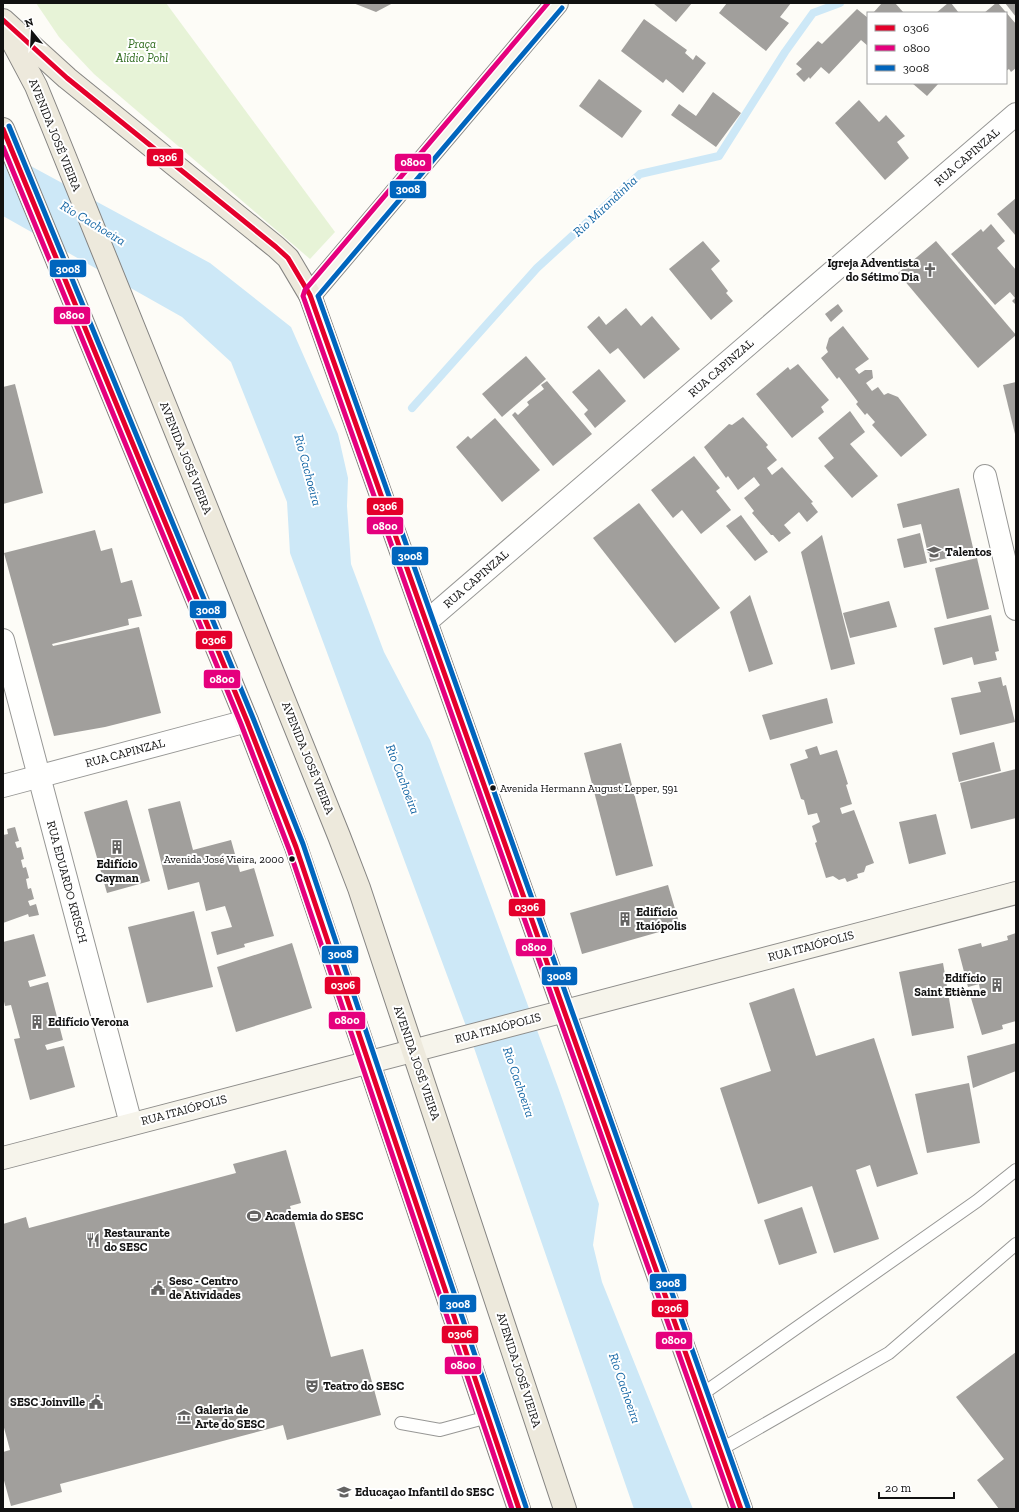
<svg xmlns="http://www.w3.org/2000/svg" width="1019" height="1512" font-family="'Zilla Slab',serif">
	<rect width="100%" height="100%" fill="#fdfcf7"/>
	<polygon fill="#e7f3d7" points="36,3 166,3 335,232 310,259 94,74 59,37"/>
	<polygon fill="#cde8f7" points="3,151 210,263 291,327 338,434 348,478 347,506 351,564 384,652 430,740 558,1087 599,1204 593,1245 602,1282 693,1509 634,1509 473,1045 290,553 287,502 231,362 182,317 3,216"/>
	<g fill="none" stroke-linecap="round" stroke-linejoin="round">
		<polyline stroke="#cde8f7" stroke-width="8" points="412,408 537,268 640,174 719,156 785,52 813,13 840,3"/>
	</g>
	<g fill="#a19f9c">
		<polygon points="353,3 393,3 376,12"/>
		<polygon points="653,3 692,3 676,22"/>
		<polygon points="727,3 791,3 780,17 789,23 766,51 719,13"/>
		<polygon points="882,3 895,3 904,13 873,13"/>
		<polygon points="948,3 951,3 959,13 936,13"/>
		<polygon points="996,3 998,3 1016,24 1016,68 1011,72 1009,69 1006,71 1006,13 984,13"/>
		<polygon points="1005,3 1016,3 1016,17"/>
		<polygon points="857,9 868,18 868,46 861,40 829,74 821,67 810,79 809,77 804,82 796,74 802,69 796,64 818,41 822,44"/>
		<polygon points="644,19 687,50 685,53 693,60 696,55 706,63 683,93 666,79 663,83 621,51"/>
		<polygon points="599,79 642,111 622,138 579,106"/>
		<polygon points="912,83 939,83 927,96"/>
		<polygon points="713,92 741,113 716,147 671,115 679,104 696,116"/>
		<polygon points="859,100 879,122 886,115 905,136 897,142 909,158 885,180 835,123"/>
		<polygon points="1016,198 1016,236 997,214"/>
		<polygon points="991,224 1005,241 997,248 1016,270 1016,305 1012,301 1015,298 1010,292 995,305 951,254 981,229 983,232"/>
		<polygon points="703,241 720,261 711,269 728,291 726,293 733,301 711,320 669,269"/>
		<polygon points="936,241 1016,335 978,368 898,273"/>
		<polygon points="838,304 843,311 831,322 825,314"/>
		<polygon points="626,308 641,326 652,316 680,349 644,379 618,348 610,354 587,327 599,316 606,325"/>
		<polygon points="843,326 869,359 855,369 859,374 865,370 872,370 873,378 866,383 872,391 878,387 884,395 888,393 898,397 927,435 901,457 872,425 875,422 867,413 865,415 856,404 858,402 839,377 837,379 821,358 828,352 826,348 829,338"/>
		<polygon points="526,356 546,379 502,417 482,394"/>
		<polygon points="798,364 829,400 821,407 824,412 792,438 756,394 788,367 790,370"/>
		<polygon points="599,369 626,401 595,428 584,414 588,410 572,392"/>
		<polygon points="547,381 592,434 553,466 512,415 515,412 518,415 529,405 527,402 544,389 541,385"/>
		<polygon points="1016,382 1016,433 1015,434 1003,385"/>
		<polygon points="15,384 43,493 3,504 3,387"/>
		<polygon points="850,411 865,432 850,444 878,476 852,498 824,466 834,458 818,438"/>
		<polygon points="743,417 768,445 766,447 777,460 767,468 772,475 782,467 813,502 811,503 818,512 807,522 799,512 784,525 791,533 779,542 773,535 771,535 752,513 754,511 744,498 760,485 754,477 738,490 728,476 726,478 704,447 729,424 732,425"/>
		<polygon points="495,418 540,470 502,502 456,447 468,436 471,439"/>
		<polygon points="694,456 720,488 716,491 731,510 701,534 682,510 673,518 651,490"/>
		<polygon points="959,488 974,552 930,562 921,524 903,528 897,504"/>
		<polygon points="639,503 720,608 675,643 593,538"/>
		<polygon points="741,515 768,552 755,561 726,526"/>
		<polygon points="95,530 101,551 112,548 121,583 132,580 142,616 128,619 129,625 52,644 53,646 139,627 161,713 105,727 54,736 4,553"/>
		<polygon points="920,533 927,563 904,568 897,539"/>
		<polygon points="822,535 855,664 831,670 801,552"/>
		<polygon points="977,558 989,609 947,619 935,568"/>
		<polygon points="750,595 773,664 749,672 730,612"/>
		<polygon points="889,601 897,627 850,638 843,613"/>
		<polygon points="991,615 999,651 995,652 997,660 974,665 972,657 943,665 934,628"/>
		<polygon points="1001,677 1003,686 1006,685 1015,722 960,735 951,698 981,692 978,682"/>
		<polygon points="827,698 833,723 770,740 762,715"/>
		<polygon points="994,742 1001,771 959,782 952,753"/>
		<polygon points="621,743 653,866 616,876 584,753"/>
		<polygon points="817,746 820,755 837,750 848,784 846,785 852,804 840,808 842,814 854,810 874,863 866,866 864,872 857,874 858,878 847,882 845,878 839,880 833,876 826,878 815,843 817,842 812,826 820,822 817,813 808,815 804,800 801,799 790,764 808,758 805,750"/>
		<polygon points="1016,769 1016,818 971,829 960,783"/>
		<polygon points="127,800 150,881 107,893 84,812"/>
		<polygon points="180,801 193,850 231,840 240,872 254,868 274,936 244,944 245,947 217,955 211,932 232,927 225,906 206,911 199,882 168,890 148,809"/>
		<polygon points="936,814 946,854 909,864 899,822"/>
		<polygon points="15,827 19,841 15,842 17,848 21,847 24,859 21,860 23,868 26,867 29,878 26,879 28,889 31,888 34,899 28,901 30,906 36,904 39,915 29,917 28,914 3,923 3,835 8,834 7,829"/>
		<polygon points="668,885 680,926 582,954 570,913"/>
		<polygon points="194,911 213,987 147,1003 128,927"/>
		<polygon points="1016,933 1016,1021 1002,1025 1003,1029 982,1035 971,998 981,995 979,984 968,987 958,949 981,943 982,947 1008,940 1007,936"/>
		<polygon points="34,934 46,976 28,981 30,987 48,982 63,1040 45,1045 47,1050 64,1046 75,1087 30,1100 14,1039 20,1038 11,1005 5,1006 3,997 3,942"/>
		<polygon points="292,943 312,1008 236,1032 217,967"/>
		<polygon points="943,963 954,1028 912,1036 899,972"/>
		<polygon points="794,988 816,1056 874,1038 918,1174 877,1187 870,1165 856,1170 879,1239 834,1253 812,1186 758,1204 720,1088 771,1071 749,1003"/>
		<polygon points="1016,1043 1016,1071 973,1088 967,1056"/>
		<polygon points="969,1083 980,1143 927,1153 915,1094"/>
		<polygon points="286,1150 301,1203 290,1206 331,1357 363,1349 381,1415 287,1440 283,1425 60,1484 62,1492 11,1506 3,1477 3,1452 10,1450 3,1424 3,1224 26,1217 29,1228 236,1173 233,1164"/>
		<polygon points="802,1207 817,1253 779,1265 764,1220"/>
		<polygon points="1016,1352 1016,1509 999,1509 977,1480 1004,1459 956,1397"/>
	</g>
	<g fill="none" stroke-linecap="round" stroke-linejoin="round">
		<defs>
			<g id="service">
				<polyline points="701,1395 977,1201 1016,1170"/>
				<polyline points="401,1423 440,1430 488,1417"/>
				<polyline points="720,1450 889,1353 1016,1244"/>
			</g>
			<g id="minor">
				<polyline points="985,476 1016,609"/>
				<polyline points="426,622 1016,114"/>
				<polyline points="3,640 131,1124"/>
			</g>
			<polyline id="tertiary" points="3,786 247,721"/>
			<g id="secondary">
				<polyline points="310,295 557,3"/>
				<polyline points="3,1158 1016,893"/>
			</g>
			<g id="primary">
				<polyline points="3,20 67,78 276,247 288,258 310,295 741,1509"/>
				<polyline points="10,37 36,86 52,125 339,836 359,888 565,1509"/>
				<polyline points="3,129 247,721 296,847 519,1509"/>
			</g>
		</defs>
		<use href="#service" stroke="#979795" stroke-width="14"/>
		<use href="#minor" stroke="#979795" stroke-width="24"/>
		<use href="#tertiary" stroke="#979795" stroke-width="24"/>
		<use href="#secondary" stroke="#8e8d8b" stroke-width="24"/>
		<use href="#primary" stroke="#858482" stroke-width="24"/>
		<use href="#service" stroke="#fffffe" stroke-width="12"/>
		<use href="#minor" stroke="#fffffe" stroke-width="22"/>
		<use href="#tertiary" stroke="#fffffe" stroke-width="22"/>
		<use href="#secondary" stroke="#f6f4eb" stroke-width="22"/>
		<use href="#primary" stroke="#ede9dc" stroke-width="22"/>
		<defs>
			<g id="bus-1">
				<polyline points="3,20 67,78 276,247 288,258 310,295 741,1509"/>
				<polyline points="3,129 247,721 296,847 519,1509"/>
			</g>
			<g id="bus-2">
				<polyline points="548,3 305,290 303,296 734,1509"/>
				<polyline points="3,147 241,724 289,849 512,1509"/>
			</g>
			<g id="bus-3">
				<polyline points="562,8 318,296 748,1507"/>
				<polyline points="9,126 253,718 303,844 526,1507"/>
			</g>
		</defs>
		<use href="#bus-1" stroke="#fff" stroke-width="8"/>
		<use href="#bus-2" stroke="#fff" stroke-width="8"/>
		<use href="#bus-3" stroke="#fff" stroke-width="8"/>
		<use href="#bus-1" stroke="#e4002b" stroke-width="5"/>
		<use href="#bus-2" stroke="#e5007d" stroke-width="5"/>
		<use href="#bus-3" stroke="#0065bd" stroke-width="5"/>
	</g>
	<defs>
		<symbol id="church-bare" viewBox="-9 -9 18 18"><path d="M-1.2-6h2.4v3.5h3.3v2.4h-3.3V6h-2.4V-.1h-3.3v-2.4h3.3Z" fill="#646362" stroke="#fff" stroke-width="2.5" paint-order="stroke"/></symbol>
		<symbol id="school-bare" viewBox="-9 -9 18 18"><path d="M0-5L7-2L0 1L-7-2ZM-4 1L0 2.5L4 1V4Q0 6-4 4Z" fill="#646362" stroke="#fff" stroke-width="2.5" paint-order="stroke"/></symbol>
		<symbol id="building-bare" viewBox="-9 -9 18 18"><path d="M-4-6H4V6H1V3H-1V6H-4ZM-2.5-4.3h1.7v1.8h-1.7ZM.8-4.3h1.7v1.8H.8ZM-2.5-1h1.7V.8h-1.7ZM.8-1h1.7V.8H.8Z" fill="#646362" stroke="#fff" stroke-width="2.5" paint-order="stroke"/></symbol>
		<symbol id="stadium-bare" viewBox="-9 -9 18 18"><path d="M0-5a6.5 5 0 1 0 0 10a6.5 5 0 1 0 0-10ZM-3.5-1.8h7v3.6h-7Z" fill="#646362" stroke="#fff" stroke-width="2.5" paint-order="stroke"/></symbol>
		<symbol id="restaurant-bare" viewBox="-9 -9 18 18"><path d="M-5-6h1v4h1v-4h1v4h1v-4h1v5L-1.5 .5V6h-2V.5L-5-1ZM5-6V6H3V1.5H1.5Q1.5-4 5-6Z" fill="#646362" stroke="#fff" stroke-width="2.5" paint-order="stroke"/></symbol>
		<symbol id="civic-bare" viewBox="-9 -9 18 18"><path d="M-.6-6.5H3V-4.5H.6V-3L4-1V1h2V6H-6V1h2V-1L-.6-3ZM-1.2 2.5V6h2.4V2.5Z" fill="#646362" stroke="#fff" stroke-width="2.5" paint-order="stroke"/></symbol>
		<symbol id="theatre-bare" viewBox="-9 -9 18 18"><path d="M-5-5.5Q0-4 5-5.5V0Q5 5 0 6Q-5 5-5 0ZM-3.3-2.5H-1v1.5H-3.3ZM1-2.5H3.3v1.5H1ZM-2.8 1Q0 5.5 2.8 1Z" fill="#646362" stroke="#fff" stroke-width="2.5" paint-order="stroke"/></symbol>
		<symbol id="museum-bare" viewBox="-9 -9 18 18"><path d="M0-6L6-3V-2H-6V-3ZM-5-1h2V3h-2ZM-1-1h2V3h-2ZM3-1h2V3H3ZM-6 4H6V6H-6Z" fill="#646362" stroke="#fff" stroke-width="2.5" paint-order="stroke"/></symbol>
	</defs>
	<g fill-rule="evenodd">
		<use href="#church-bare" x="920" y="260" width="20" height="20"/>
		<use href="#school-bare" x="924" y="542" width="20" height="20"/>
		<use href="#building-bare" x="107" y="837" width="20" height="20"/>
		<use href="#building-bare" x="615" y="909" width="20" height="20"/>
		<use href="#building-bare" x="987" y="975" width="20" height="20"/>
		<use href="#building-bare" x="27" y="1012" width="20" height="20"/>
		<use href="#stadium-bare" x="244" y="1206" width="20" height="20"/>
		<use href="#restaurant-bare" x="83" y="1230" width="20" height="20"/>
		<use href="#civic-bare" x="148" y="1278" width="20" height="20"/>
		<use href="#theatre-bare" x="302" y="1376" width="20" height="20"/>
		<use href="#civic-bare" x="86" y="1392" width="20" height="20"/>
		<use href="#museum-bare" x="174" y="1407" width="20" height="20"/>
		<use href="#school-bare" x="334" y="1482" width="20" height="20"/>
	</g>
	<g fill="#111" stroke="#fff" stroke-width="1.5">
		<circle cx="493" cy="788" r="3.5"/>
		<circle cx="292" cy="859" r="3.5"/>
	</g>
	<g text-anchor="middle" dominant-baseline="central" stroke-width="4" stroke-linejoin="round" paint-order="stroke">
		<g font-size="11" fill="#111" stroke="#fff" text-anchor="start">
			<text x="500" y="788">Avenida Hermann August Lepper, 591</text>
			<text x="284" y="859" text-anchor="end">Avenida José Vieira, 2000</text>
		</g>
		<g font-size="12" font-style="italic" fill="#2f6b1f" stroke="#fff">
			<text x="142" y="44">Praça<tspan x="142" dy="14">Alídio Pohl</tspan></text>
		</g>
		<g font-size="12" fill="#111" stroke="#fff">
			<text transform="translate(55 135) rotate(68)">AVENIDA JOSÉ VIEIRA</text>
			<text transform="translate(967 157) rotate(-41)">RUA CAPINZAL</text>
			<text transform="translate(721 368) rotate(-41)">RUA CAPINZAL</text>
			<text transform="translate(186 458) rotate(68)">AVENIDA JOSÉ VIEIRA</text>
			<text transform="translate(476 579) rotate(-41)">RUA CAPINZAL</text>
			<text transform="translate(125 753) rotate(-15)">RUA CAPINZAL</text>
			<text transform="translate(308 758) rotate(68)">AVENIDA JOSÉ VIEIRA</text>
			<text transform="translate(67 882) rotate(75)">RUA EDUARDO KRISCH</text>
			<text transform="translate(811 946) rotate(-15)">RUA ITAIÓPOLIS</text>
			<text transform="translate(498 1028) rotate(-15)">RUA ITAIÓPOLIS</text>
			<text transform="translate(417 1063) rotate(71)">AVENIDA JOSÉ VIEIRA</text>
			<text transform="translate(184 1110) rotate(-15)">RUA ITAIÓPOLIS</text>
			<text transform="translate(519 1370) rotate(72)">AVENIDA JOSÉ VIEIRA</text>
		</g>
		<g font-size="12" font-weight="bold" fill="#111" stroke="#fff" text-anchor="start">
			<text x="919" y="263" text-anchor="end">Igreja Adventista<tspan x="919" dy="14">do Sétimo Dia</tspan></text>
			<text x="945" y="552">Talentos</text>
			<text x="117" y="864" text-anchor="middle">Edifício<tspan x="117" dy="14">Cayman</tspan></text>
			<text x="636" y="912">Edifício<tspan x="636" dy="14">Itaiópolis</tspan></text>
			<text x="986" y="978" text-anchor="end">Edifício<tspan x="986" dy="14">Saint Etiènne</tspan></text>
			<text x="48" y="1022">Edifício Verona</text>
			<text x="265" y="1216">Academia do SESC</text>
			<text x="104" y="1233">Restaurante<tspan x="104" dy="14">do SESC</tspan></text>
			<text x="169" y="1281">Sesc - Centro<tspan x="169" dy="14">de Atividades</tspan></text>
			<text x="323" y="1386">Teatro do SESC</text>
			<text x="85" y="1402" text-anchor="end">SESC Joinville</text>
			<text x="195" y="1410">Galeria de<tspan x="195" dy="14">Arte do SESC</tspan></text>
			<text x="355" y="1492">Educaçao Infantil do SESC</text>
		</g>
		<g font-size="13" font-style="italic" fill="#1768a6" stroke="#fff">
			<text transform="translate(605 206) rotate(-43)">Rio Mirandinha</text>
			<text transform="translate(93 223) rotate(31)">Rio Cachoeira</text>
			<text transform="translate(308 470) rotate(75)">Rio Cachoeira</text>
			<text transform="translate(403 779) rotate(69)">Rio Cachoeira</text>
			<text transform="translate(519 1082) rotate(71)">Rio Cachoeira</text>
			<text transform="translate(625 1388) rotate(71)">Rio Cachoeira</text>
		</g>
	</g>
	<g stroke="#fff" stroke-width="1.5">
		<rect x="146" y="148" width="38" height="19" rx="4" fill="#e4002b"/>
		<rect x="394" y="153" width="38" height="19" rx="4" fill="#e5007d"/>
		<rect x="389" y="180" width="38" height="19" rx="4" fill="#0065bd"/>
		<rect x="49" y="259" width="38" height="19" rx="4" fill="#0065bd"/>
		<rect x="53" y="306" width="38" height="19" rx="4" fill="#e5007d"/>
		<rect x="366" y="497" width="38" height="19" rx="4" fill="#e4002b"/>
		<rect x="366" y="516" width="38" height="19" rx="4" fill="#e5007d"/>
		<rect x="391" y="546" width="38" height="20" rx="4" fill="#0065bd"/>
		<rect x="189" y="600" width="38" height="19" rx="4" fill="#0065bd"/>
		<rect x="195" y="630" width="38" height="20" rx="4" fill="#e4002b"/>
		<rect x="203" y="669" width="38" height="20" rx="4" fill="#e5007d"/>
		<rect x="508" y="898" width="38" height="19" rx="4" fill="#e4002b"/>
		<rect x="515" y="938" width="38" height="19" rx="4" fill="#e5007d"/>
		<rect x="321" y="945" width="38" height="19" rx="4" fill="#0065bd"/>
		<rect x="541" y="966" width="37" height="20" rx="4" fill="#0065bd"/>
		<rect x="324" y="976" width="37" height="19" rx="4" fill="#e4002b"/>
		<rect x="328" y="1011" width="38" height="19" rx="4" fill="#e5007d"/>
		<rect x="649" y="1273" width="38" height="19" rx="4" fill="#0065bd"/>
		<rect x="439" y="1294" width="38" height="19" rx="4" fill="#0065bd"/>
		<rect x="651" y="1299" width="38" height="19" rx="4" fill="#e4002b"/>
		<rect x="441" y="1325" width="38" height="19" rx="4" fill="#e4002b"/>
		<rect x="655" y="1331" width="38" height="19" rx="4" fill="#e5007d"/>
		<rect x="444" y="1356" width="38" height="19" rx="4" fill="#e5007d"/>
	</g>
	<g font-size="11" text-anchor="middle" font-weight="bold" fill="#fff">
		<text x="165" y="161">0306</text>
		<text x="413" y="166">0800</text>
		<text x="408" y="193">3008</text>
		<text x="68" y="273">3008</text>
		<text x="72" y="319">0800</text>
		<text x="385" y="510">0306</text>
		<text x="385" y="530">0800</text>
		<text x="410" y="560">3008</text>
		<text x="208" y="614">3008</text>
		<text x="214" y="644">0306</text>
		<text x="222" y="683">0800</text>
		<text x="527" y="911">0306</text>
		<text x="534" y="951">0800</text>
		<text x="340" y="958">3008</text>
		<text x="559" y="980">3008</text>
		<text x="343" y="989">0306</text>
		<text x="347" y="1024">0800</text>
		<text x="668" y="1287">3008</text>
		<text x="458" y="1308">3008</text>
		<text x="670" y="1312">0306</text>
		<text x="460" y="1338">0306</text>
		<text x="674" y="1344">0800</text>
		<text x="463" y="1369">0800</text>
	</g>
	<rect width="1019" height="1512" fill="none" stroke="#111111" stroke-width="8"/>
	<rect x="867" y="12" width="140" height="72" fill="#ffffff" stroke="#a0a0a0"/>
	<rect x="875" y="25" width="20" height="6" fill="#e4002b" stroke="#a0a0a0"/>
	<text x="903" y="32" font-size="12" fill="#111111">0306</text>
	<rect x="875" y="45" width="20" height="6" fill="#e5007d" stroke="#a0a0a0"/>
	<text x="903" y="52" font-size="12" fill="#111111">0800</text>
	<rect x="875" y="65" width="20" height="6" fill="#0065bd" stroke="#a0a0a0"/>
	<text x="903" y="72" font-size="12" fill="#111111">3008</text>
	<g transform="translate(32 32) rotate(342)" stroke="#ffffff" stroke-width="3" paint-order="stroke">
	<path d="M0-3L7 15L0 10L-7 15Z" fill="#111111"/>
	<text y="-6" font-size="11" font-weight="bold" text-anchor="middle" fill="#111111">N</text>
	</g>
	<path d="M879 1492v6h75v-6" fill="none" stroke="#111111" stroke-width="2"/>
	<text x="885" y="1492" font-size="12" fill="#111111" stroke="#ffffff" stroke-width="3" paint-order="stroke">20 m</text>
</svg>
